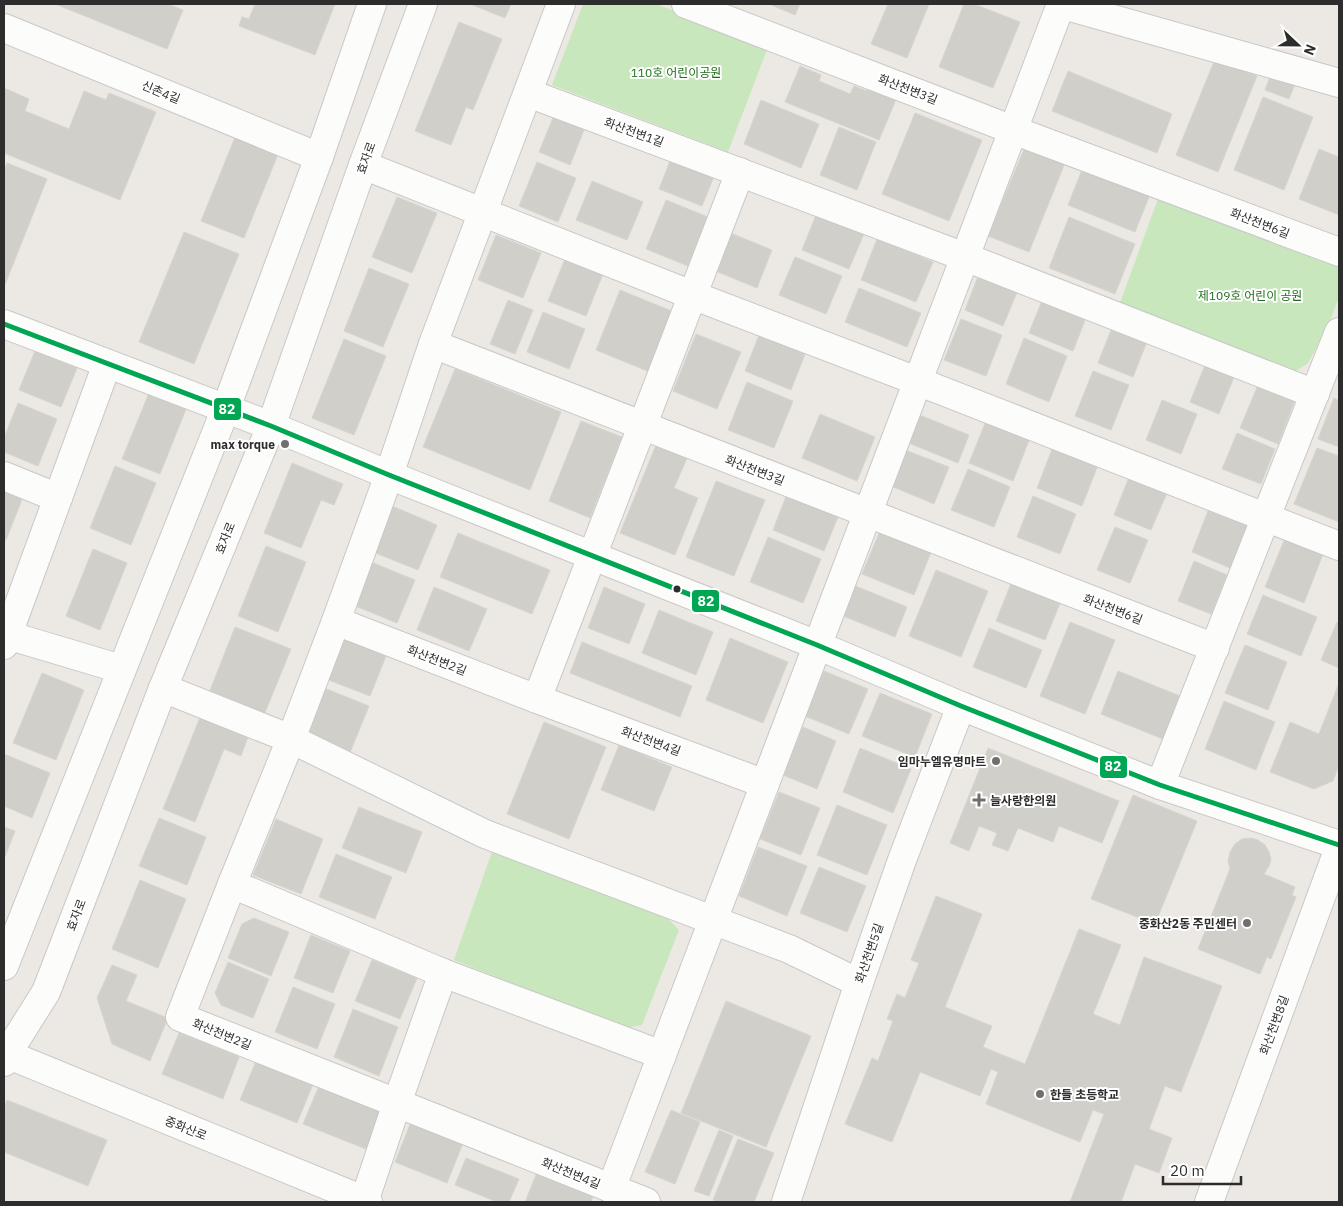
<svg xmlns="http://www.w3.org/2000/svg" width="1343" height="1206" font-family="'IBM Plex Sans','Noto Sans KR',sans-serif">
	<rect width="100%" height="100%" fill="#ece9e4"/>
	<g fill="#c8e7bc">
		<polygon points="583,4 656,4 768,47 728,152 552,85"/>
		<polygon points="1159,196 1339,264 1339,297 1327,329 1308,363 1290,375 1118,308"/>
		<polygon points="494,846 659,910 679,930 642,1025 626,1028 454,960"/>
	</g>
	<g fill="#d1cfca" stroke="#d7d5d0">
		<polygon points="55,4 168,4 183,10 167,49"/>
		<polygon points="255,4 335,4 315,55 239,26 242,17 249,19"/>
		<polygon points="470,4 511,4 505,18"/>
		<polygon points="769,4 800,4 795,15"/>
		<polygon points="888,4 929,4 907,58 871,44"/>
		<polygon points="964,4 974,4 1020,22 993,88 939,67"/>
		<polygon points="459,22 502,39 473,110 466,107 451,145 415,131"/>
		<polygon points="1215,59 1257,76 1218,172 1176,155"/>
		<polygon points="800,66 821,75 819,81 850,94 854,86 867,91 869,86 897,97 879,140 785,102"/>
		<polygon points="1068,71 1172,114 1157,153 1052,111"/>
		<polygon points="1271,74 1295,84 1289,99 1265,90"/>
		<polygon points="4,88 29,99 25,111 69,129 84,91 106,100 109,93 156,112 120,200 4,153"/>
		<polygon points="1263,97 1313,117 1284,190 1234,170"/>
		<polygon points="761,100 819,124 801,168 744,144"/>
		<polygon points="555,113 586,125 570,165 539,152"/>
		<polygon points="915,113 982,140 949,221 882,194"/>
		<polygon points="240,125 283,142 244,238 201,221"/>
		<polygon points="839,127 876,142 857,190 820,175"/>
		<polygon points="1027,142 1067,158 1029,252 988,236"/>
		<polygon points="1319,149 1339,157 1339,215 1299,199"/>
		<polygon points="672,156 715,174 702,206 659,189"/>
		<polygon points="537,162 576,178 558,222 519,206"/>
		<polygon points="7,163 47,179 4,287 4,171"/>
		<polygon points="1084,165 1151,192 1135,232 1068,205"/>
		<polygon points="592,181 643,202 627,240 576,220"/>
		<polygon points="397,197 437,213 412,273 372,257"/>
		<polygon points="666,200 708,217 688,266 646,249"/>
		<polygon points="816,215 864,234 849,269 802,250"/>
		<polygon points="1069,217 1135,244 1115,294 1049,268"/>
		<polygon points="184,232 239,254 194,364 139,342"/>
		<polygon points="728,232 772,250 757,288 713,270"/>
		<polygon points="496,235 541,253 523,298 478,280"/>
		<polygon points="877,239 933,262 916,302 861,280"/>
		<polygon points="795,257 842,276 826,314 779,295"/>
		<polygon points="565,259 603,274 586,316 548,301"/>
		<polygon points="369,268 409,284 383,347 344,331"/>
		<polygon points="979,274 1018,290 1003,326 965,310"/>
		<polygon points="859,288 921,313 907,347 845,322"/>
		<polygon points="620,290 674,312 650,372 596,350"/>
		<polygon points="1043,298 1087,315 1073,351 1029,333"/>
		<polygon points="508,300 533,310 515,354 490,344"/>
		<polygon points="543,312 585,329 569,369 527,352"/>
		<polygon points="961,319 1002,335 986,376 944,360"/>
		<polygon points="1113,325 1148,339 1133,377 1098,363"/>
		<polygon points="696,334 741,352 717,409 673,391"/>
		<polygon points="759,335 805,354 791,390 745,371"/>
		<polygon points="1024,338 1067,356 1049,402 1006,384"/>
		<polygon points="344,339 386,356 354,435 312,418"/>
		<polygon points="35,351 77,368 61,407 19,390"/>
		<polygon points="1205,365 1234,377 1219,414 1190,402"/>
		<polygon points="455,369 561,412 530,490 423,447"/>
		<polygon points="1093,371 1129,385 1111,430 1075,416"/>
		<polygon points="747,382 793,401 774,448 728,430"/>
		<polygon points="1258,385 1295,400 1278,444 1240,428"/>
		<polygon points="149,393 186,409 160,474 122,459"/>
		<polygon points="1334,398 1339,401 1339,447 1318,439"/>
		<polygon points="1162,400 1197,414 1181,454 1146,440"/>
		<polygon points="18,403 57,419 38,466 4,452 4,438"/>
		<polygon points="820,414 875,437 857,481 802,458"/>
		<polygon points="917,414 969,435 958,463 906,442"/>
		<polygon points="581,421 622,437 590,518 549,501"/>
		<polygon points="986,421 1030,438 1013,481 969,463"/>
		<polygon points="1237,433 1275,449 1261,484 1222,469"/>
		<polygon points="656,445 687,458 674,488 698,498 675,555 620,533"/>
		<polygon points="1053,447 1098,465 1082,506 1037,488"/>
		<polygon points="1317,448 1339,456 1339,522 1294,504"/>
		<polygon points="905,450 949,467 934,504 891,486"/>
		<polygon points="292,463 343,484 334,505 321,500 301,548 264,533"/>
		<polygon points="115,466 156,483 131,545 90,528"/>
		<polygon points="968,469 1010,487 994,527 951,510"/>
		<polygon points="1129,477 1167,493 1151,530 1114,515"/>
		<polygon points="716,481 765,500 734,576 686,557"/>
		<polygon points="4,489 23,497 6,540 4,540"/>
		<polygon points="788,491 840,512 824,551 773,530"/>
		<polygon points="1033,496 1076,514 1060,554 1017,537"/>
		<polygon points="392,506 437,525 418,570 373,552"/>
		<polygon points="1208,511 1247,526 1230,568 1192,552"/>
		<polygon points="1115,527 1148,540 1130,583 1097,570"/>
		<polygon points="880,531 931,552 914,595 862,574"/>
		<polygon points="458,533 550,570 532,614 440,577"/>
		<polygon points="768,537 821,559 803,603 750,582"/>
		<polygon points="1285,538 1323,554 1304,603 1265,587"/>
		<polygon points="266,546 306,562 278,632 238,616"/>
		<polygon points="93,549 127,563 100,630 66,616"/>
		<polygon points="1194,561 1227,575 1211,614 1178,601"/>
		<polygon points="371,562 415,580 397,623 353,605"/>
		<polygon points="936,570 988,591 961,657 909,636"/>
		<polygon points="1012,581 1061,601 1045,640 996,621"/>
		<polygon points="853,585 907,607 895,637 841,615"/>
		<polygon points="434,587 487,609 469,651 417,630"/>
		<polygon points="604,587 645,604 629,644 588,628"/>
		<polygon points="1263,595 1317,617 1301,656 1247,634"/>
		<polygon points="659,610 713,632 696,675 642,653"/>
		<polygon points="1070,622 1115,640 1085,714 1040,696"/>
		<polygon points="1337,622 1339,623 1339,668 1321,660"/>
		<polygon points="235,627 291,649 264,715 209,693"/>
		<polygon points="989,628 1042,650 1026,688 973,667"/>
		<polygon points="342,638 386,656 370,696 326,679"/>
		<polygon points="730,638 788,662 763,723 706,700"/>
		<polygon points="582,642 692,686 680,717 570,673"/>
		<polygon points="1245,645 1287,662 1268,710 1225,693"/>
		<polygon points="824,671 868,689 849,734 805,716"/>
		<polygon points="1118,671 1180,696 1163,739 1101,714"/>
		<polygon points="42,673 84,690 56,760 13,743"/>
		<polygon points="1339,683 1339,765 1333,781 1314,789 1270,772 1290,722 1319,734"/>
		<polygon points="324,688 369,706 349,755 305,737"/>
		<polygon points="880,693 932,714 915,757 862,736"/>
		<polygon points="1224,701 1275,722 1256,770 1205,749"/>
		<polygon points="201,715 249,734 241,756 224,749 195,822 163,809"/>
		<polygon points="544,722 606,747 569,839 507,814"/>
		<polygon points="803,727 836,741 817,789 783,775"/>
		<polygon points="619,745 672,767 654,811 601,790"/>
		<polygon points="860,748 911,769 893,813 843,792"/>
		<polygon points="988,748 1119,801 1102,843 1059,826 1053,842 1018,828 1008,851 992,845 997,833 979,826 969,851 950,843"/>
		<polygon points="4,754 50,773 32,818 4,806"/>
		<polygon points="779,792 820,808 801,855 760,839"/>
		<polygon points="1133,795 1197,821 1155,924 1091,899"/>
		<polygon points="837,805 887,825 867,875 817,855"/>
		<polygon points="359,807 422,832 406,873 342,848"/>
		<polygon points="159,818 206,837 187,885 139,866"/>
		<polygon points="276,819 323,839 301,894 253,875"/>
		<polygon points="4,827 15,831 4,859"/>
		<polygon points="1251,838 1258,840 1265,845 1269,852 1271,859 1269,866 1264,874 1295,887 1292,895 1296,897 1271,959 1267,957 1260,974 1198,949 1230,869 1228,861 1230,852 1235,844 1242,839"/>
		<polygon points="758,847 807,866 787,916 739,896"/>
		<polygon points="336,854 392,877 375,919 319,897"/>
		<polygon points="819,867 866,886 847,932 800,913"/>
		<polygon points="140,880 186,899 158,968 112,949"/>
		<polygon points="936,896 982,914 945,1007 992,1026 983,1047 1025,1064 1079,929 1121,945 1093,1014 1120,1025 1144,957 1222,986 1181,1092 1165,1086 1149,1129 1172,1138 1159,1173 1135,1164 1121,1202 1070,1202 1104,1114 1093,1110 1080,1142 986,1104 998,1072 991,1069 980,1096 920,1072 892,1142 845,1124 872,1058 878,1061 893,1021 887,1019 897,994 905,998 919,963 911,960"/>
		<polygon points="254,918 289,932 271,976 228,958 242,924"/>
		<polygon points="311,935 350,951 333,993 294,978"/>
		<polygon points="372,960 417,978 400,1019 355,1001"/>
		<polygon points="228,962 269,979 253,1018 221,1005 215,993"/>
		<polygon points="112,965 137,975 126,1001 168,1018 150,1061 112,1044 97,998"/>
		<polygon points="293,987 335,1004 317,1049 275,1032"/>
		<polygon points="726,1001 811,1036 766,1147 681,1113"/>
		<polygon points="353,1009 398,1027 379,1076 334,1057"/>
		<polygon points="179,1033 239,1057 223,1099 162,1074"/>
		<polygon points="256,1061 313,1084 297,1123 240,1100"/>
		<polygon points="319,1086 381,1111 366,1149 303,1124"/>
		<polygon points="7,1100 107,1140 88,1186 4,1152 4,1108"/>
		<polygon points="671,1110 700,1122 675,1184 645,1172"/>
		<polygon points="411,1122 463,1143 447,1183 395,1162"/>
		<polygon points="719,1130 733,1136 709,1196 694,1191"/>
		<polygon points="738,1139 774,1153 754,1202 719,1202 713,1200"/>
		<polygon points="466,1158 519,1179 509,1202 497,1202 455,1185"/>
		<polygon points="538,1170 594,1193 591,1202 525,1202"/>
	</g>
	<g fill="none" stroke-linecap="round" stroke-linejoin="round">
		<defs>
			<g id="minor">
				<polyline points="561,4 433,344 389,475 336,621 291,739 232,884 180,1017 646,1202"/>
				<polyline points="686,4 1013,130 1339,252"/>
				<polyline points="1060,4 1339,83"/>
				<polyline points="4,28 319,157"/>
				<polyline points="528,93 965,257 1315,394"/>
				<polyline points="363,165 692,295 917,381 1339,546"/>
				<polyline points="4,324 271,426 389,475 817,645 961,706 1160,785 1339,845"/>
				<polyline points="433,344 1215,648"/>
				<polyline points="4,476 58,498"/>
				<polyline points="336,621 537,699 765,784"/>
				<polyline points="4,634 121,669"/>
				<polyline points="4,645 107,364"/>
				<polyline points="163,688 291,739 485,834 789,949 859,983"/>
				<polyline points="537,699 740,172"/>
				<polyline points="1160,785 1339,332"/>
				<polyline points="232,884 443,973 662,1055"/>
				<polyline points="4,966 226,408 319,157 372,4"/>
				<polyline points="4,1053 368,1202"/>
				<polyline points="4,1062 7,1054 46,992 163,688 271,426 363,165 423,4"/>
				<polyline points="611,1189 1061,4"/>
				<polyline points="364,1202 397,1103 443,973"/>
				<polyline points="786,1202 859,983 902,860 961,706"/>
				<polyline points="1209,1202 1339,848"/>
			</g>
		</defs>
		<use href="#minor" stroke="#c9c8c8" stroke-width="30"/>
		<use href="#minor" stroke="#fcfcfb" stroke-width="28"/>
		<defs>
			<polyline id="bus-1" points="4,324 271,426 389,475 817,645 961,706 1160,785 1339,845"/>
		</defs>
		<use href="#bus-1" stroke="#fff" stroke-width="9"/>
		<use href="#bus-1" stroke="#00a651" stroke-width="5"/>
	</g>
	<g fill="#706f6d" stroke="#fff" stroke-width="2">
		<circle cx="285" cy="444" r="5"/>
		<circle cx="996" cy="761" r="5"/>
		<path d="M976.5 792.5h5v5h5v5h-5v5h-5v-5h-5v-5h5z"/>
		<circle cx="1247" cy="923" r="5"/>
		<circle cx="1040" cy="1094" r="5"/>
	</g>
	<circle fill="#2d2d2d" stroke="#fff" stroke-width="2" cx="677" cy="589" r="4.5"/>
	<g text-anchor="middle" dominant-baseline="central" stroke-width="4" stroke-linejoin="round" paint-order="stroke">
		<g font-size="12" fill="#1e6f19" stroke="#fff">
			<text x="676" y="72">110호 어린이공원</text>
			<text x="1250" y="295">제109호 어린이 공원</text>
		</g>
		<g font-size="12" fill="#2d2d2d" stroke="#fff">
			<text transform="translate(908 89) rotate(21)">화산천변3길</text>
			<text transform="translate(161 92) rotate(22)">신촌4길</text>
			<text transform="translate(634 132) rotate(20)">화산천변1길</text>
			<text transform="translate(366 158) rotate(-70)">효자로</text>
			<text transform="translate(1260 223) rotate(21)">화산천변6길</text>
			<text transform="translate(755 470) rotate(21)">화산천변3길</text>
			<text transform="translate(225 538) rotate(-68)">효자로</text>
			<text transform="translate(1113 609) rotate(21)">화산천변6길</text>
			<text transform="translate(437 660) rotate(21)">화산천변2길</text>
			<text transform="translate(651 741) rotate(20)">화산천변4길</text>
			<text transform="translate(76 915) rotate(-69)">효자로</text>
			<text transform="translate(869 953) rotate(-71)">화산천변5길</text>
			<text transform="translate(1274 1025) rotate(-70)">화산천변8길</text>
			<text transform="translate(222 1034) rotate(22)">화산천변2길</text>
			<text transform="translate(186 1128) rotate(22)">중화산로</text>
			<text transform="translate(571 1173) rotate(22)">화산천변4길</text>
		</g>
		<g font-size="12" font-weight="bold" fill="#2d2d2d" stroke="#fff" text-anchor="end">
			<text x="275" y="444">max torque</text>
			<text x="986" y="761">임마누엘유명마트</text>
			<text x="990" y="800" text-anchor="start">늘사랑한의원</text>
			<text x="1237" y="923">중화산2동 주민센터</text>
			<text x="1050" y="1094" text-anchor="start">한들 초등학교</text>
		</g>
	</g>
	<g stroke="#fff" stroke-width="2">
		<rect x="213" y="397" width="29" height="24" rx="5" fill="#00a651"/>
		<rect x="691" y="589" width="29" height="24" rx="5" fill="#00a651"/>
		<rect x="1099" y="755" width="29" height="24" rx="5" fill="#00a651"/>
	</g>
	<g font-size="14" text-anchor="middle" font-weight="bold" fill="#fff">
		<text x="227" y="414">82</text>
		<text x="706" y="606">82</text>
		<text x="1113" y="771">82</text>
	</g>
	<rect width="1343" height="1206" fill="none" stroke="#2d2d2d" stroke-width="10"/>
	<g transform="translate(1298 45) rotate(112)" stroke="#ffffff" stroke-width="4" paint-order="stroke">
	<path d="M0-4L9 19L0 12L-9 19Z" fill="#2d2d2d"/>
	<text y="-8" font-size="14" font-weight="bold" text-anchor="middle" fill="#2d2d2d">N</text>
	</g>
	<path d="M1163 1176v8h78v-8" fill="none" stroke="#2d2d2d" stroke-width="2.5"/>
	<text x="1170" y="1176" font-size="15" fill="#2d2d2d" stroke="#ffffff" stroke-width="4" paint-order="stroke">20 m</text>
</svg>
